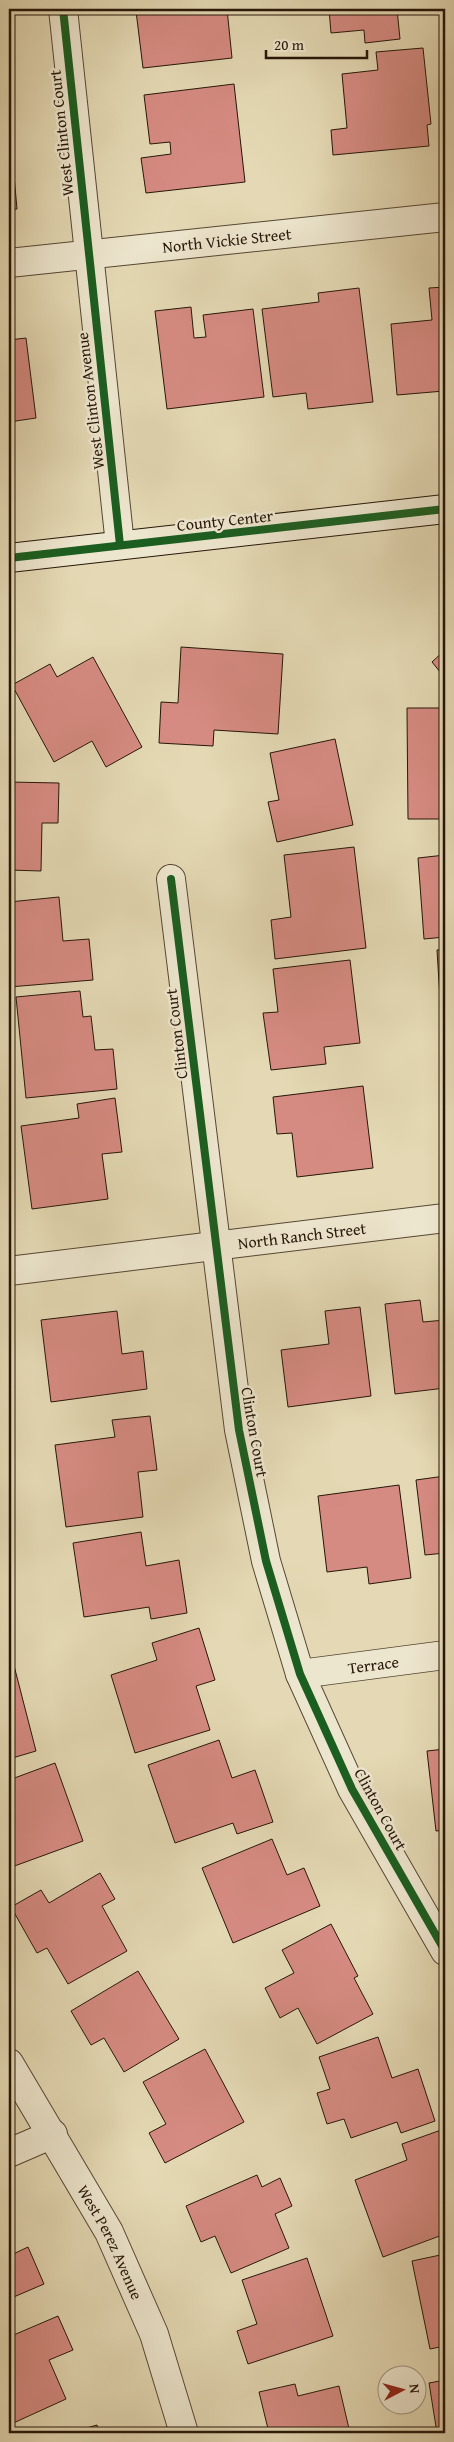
<svg xmlns="http://www.w3.org/2000/svg" width="454" height="2442" font-family="'Gentium Book Plus',serif">
	<rect width="100%" height="100%" fill="#e4d9b4"/>
	<filter id="stains"><feTurbulence type="fractalNoise" baseFrequency=".004" numOctaves="4"/><feColorMatrix values="0 0 0 0 .2 0 0 0 0 .09 0 0 0 0 .02 0 0 0 .5 -.17"/></filter>
	<radialGradient id="worn" r=".72"><stop offset=".6" stop-color="#630" stop-opacity="0"/><stop offset="1" stop-color="#630" stop-opacity=".3"/></radialGradient>
	<g fill="#d68b82" stroke="#261609">
		<polygon points="129,9 227,9 232,58 143,68 136,11 129,12"/>
		<polygon points="329,9 397,9 400,39 365,43 364,30 331,33"/>
		<polygon points="423,48 431,124 427,125 429,146 333,155 331,130 347,128 342,74 378,70 376,52"/>
		<polygon points="234,84 245,182 146,193 141,158 171,154 170,142 150,144 144,95"/>
		<polygon points="9,153 12,153 17,209 9,210"/>
		<polygon points="445,287 445,402 444,391 397,395 391,324 432,320 429,288"/>
		<polygon points="359,288 373,402 308,409 306,393 273,397 262,309 319,302 318,293"/>
		<polygon points="191,307 194,338 206,337 203,315 253,309 264,397 167,409 155,311"/>
		<polygon points="26,338 36,418 9,422 9,340"/>
		<polygon points="181,647 283,654 278,734 214,730 213,746 159,743 161,702 178,703"/>
		<polygon points="445,650 445,678 432,662"/>
		<polygon points="93,657 142,747 106,767 92,741 54,762 12,685 50,664 57,677"/>
		<polygon points="407,708 440,708 440,729 445,729 445,819 408,819"/>
		<polygon points="335,739 353,825 277,842 268,802 279,800 270,753"/>
		<polygon points="9,782 59,783 58,823 42,823 41,871 9,870"/>
		<polygon points="354,847 366,948 275,959 271,920 291,917 284,855"/>
		<polygon points="445,855 445,937 424,939 418,858"/>
		<polygon points="59,897 63,941 89,939 93,980 9,987 9,902"/>
		<polygon points="445,949 445,1031 442,1031 437,950"/>
		<polygon points="350,960 360,1043 324,1047 326,1064 271,1070 263,1013 278,1012 273,969"/>
		<polygon points="80,991 83,1017 91,1016 95,1050 113,1049 117,1089 26,1098 16,997"/>
		<polygon points="363,1086 373,1168 297,1177 292,1133 277,1134 273,1097"/>
		<polygon points="115,1098 122,1152 102,1154 108,1199 32,1209 21,1126 79,1118 77,1104"/>
		<polygon points="420,1300 423,1322 445,1320 445,1388 395,1394 385,1304"/>
		<polygon points="360,1307 371,1396 288,1407 281,1350 329,1344 325,1311"/>
		<polygon points="117,1311 122,1354 143,1351 147,1389 51,1402 41,1320"/>
		<polygon points="150,1416 157,1470 138,1472 143,1517 66,1527 55,1445 115,1437 112,1420"/>
		<polygon points="445,1476 445,1553 425,1555 416,1480"/>
		<polygon points="399,1485 411,1578 369,1584 367,1567 327,1572 318,1496"/>
		<polygon points="141,1532 146,1566 179,1560 187,1613 151,1619 149,1607 84,1617 73,1543"/>
		<polygon points="199,1628 215,1680 196,1686 210,1730 135,1753 111,1675 157,1660 152,1643"/>
		<polygon points="11,1654 36,1751 9,1759 9,1655"/>
		<polygon points="219,1740 232,1778 255,1770 273,1822 237,1834 233,1823 175,1843 148,1765"/>
		<polygon points="445,1749 445,1830 436,1831 427,1751"/>
		<polygon points="55,1763 83,1841 9,1868 9,1780"/>
		<polygon points="272,1839 287,1875 304,1868 320,1906 233,1943 202,1868"/>
		<polygon points="100,1873 115,1899 102,1906 127,1951 68,1984 47,1948 37,1953 11,1907 41,1890 49,1903"/>
		<polygon points="331,1924 358,1976 354,1978 373,2014 317,2044 298,2008 280,2018 265,1988 294,1973 282,1950"/>
		<polygon points="138,1971 179,2039 124,2072 104,2038 91,2045 71,2011"/>
		<polygon points="378,2037 392,2078 418,2069 435,2121 401,2133 397,2122 351,2138 344,2119 327,2124 317,2093 330,2089 319,2057"/>
		<polygon points="205,2049 244,2122 165,2163 149,2133 166,2124 143,2082"/>
		<polygon points="441,2130 445,2140 445,2187 440,2188 445,2202 445,2234 383,2257 355,2180 407,2160 402,2144"/>
		<polygon points="257,2175 262,2187 280,2178 292,2206 275,2214 289,2248 231,2273 215,2236 201,2242 186,2206"/>
		<polygon points="28,2247 44,2284 9,2299 9,2256"/>
		<polygon points="445,2254 445,2346 430,2349 412,2261"/>
		<polygon points="307,2258 333,2336 248,2364 237,2331 257,2324 242,2280"/>
		<polygon points="58,2316 73,2350 49,2360 66,2399 9,2425 9,2337"/>
		<polygon points="445,2380 445,2433 437,2433 429,2383"/>
		<polygon points="295,2384 298,2396 339,2386 350,2433 269,2433 259,2392"/>
		<polygon points="97,2425 99,2433 69,2433"/>
	</g>
	<g fill="none" stroke-linecap="round" stroke-linejoin="round">
		<defs>
			<g id="street">
				<polyline points="63,9 120,545"/>
				<path id="s1" d="M9,263l436,-46"/>
				<polyline points="171,879 239,1430 266,1561 300,1674 352,1789 445,1951"/>
				<path id="s2" d="M9,1271l436,-53"/>
				<path id="s3" d="M300,1674l145,-19"/>
				<path id="s4" d="M9,2063l100,169 45,102 30,99"/>
				<polyline points="9,2153 53,2134"/>
			</g>
			<polyline id="secondary" points="9,558 445,509"/>
		</defs>
		<use href="#street" stroke="#564734" stroke-width="30"/>
		<use href="#secondary" stroke="#261609" stroke-width="30"/>
		<use href="#street" stroke="#ede6ce" stroke-width="28"/>
		<use href="#secondary" stroke="#ede6ce" stroke-width="28"/>
		<defs>
			<g id="cycleway">
				<polyline points="63,9 120,545"/>
				<polyline points="9,558 445,509"/>
				<polyline points="171,879 239,1430 266,1561 300,1674 352,1789 445,1951"/>
			</g>
		</defs>
		<use href="#cycleway" stroke="#ede6ce" stroke-width="11"/>
		<use href="#cycleway" stroke="#1b5e20" stroke-width="8"/>
	</g>
	<g text-anchor="middle" dominant-baseline="central" stroke-width="5" stroke-linejoin="round" paint-order="stroke">
		<g font-size="16" fill="#261609" stroke="#ede6ce">
			<text transform="translate(61 133) rotate(-96)">West Clinton Court</text>
			<text stroke="none"><textPath href="#s1" startOffset="219">North Vickie Street</textPath></text>
			<text transform="translate(90 401) rotate(-97)">West Clinton Avenue</text>
			<text transform="translate(225 520) rotate(-6)">County Center</text>
			<text transform="translate(176 1034) rotate(-97)">Clinton Court</text>
			<text stroke="none"><textPath href="#s2" startOffset="295">North Ranch Street</textPath></text>
			<text transform="translate(255 1432) rotate(80)">Clinton Court</text>
			<text stroke="none"><textPath href="#s3" startOffset="74">Terrace</textPath></text>
			<text transform="translate(381 1809) rotate(61)">Clinton Court</text>
			<text stroke="none"><textPath href="#s4" startOffset="206">West Perez Avenue</textPath></text>
		</g>
	</g>
	<rect width="454" height="2442" fill="none" stroke="#e4d9b4" stroke-width="30"/>
	<rect x="10" y="10" width="434" height="2422" fill="none" stroke="#261609" stroke-width="2.5"/>
	<rect x="15" y="15" width="424" height="2412" fill="none" stroke="#261609"/>
	<g transform="translate(402 2390) rotate(84)"><circle r="24" fill="#ede6ce" stroke="#9d937f"/>
	<path d="M0-4L9 19L0 12L-9 19Z" fill="#8f2418"/>
	<text y="-8" font-size="14" font-weight="bold" text-anchor="middle" fill="#261609">N</text>
	</g>
	<path d="M266 50v8h101v-8" fill="none" stroke="#261609" stroke-width="2.5"/>
	<text x="274" y="50" font-size="15" fill="#261609" stroke="#ede6ce" stroke-width="4" paint-order="stroke">20 m</text>
	<rect width="100%" height="100%" filter="url(#stains)"/>
	<rect width="100%" height="100%" fill="url(#worn)"/>
</svg>
